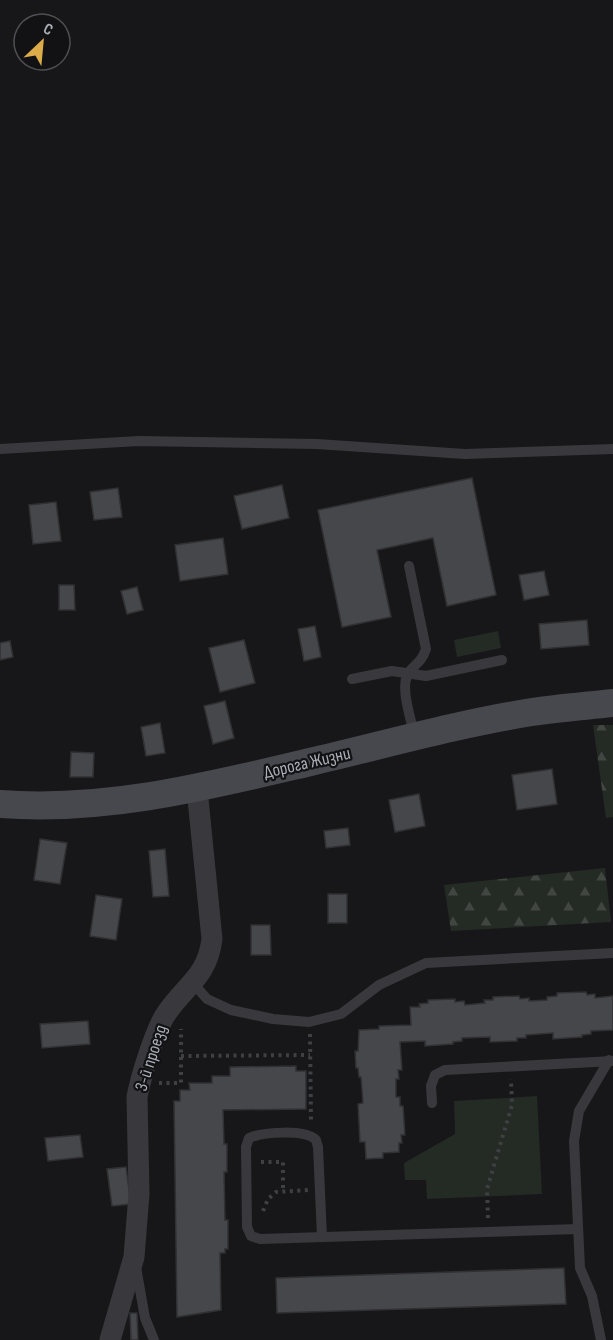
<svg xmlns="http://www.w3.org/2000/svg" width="613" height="1340" font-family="'Sofia Sans Condensed',sans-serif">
	<defs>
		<pattern id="forest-firs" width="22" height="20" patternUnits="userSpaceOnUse" patternTransform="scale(1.5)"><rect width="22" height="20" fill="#242a24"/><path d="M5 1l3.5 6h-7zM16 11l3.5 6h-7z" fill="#414642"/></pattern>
	</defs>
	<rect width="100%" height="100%" fill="#171719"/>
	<g fill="url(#forest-firs)">
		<polygon points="593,725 613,725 613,817 606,818"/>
		<polygon points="605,868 611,922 451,931 444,885"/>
	</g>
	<g fill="#242a24">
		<polygon points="498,631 501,648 457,657 454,640"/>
		<polygon points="537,1096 542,1194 427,1199 426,1180 405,1180 404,1163 455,1134 454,1101"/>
	</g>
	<g fill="#46474b" stroke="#313134" stroke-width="1.5">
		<polygon points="472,478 496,595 447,606 433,538 377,550 391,617 342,627 318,510"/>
		<polygon points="282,485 289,518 242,529 234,496"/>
		<polygon points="118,488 122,517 94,520 90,492"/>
		<polygon points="56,502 61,541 33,544 29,505"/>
		<polygon points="223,538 228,574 180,581 175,545"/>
		<polygon points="544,571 549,595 524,600 519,575"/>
		<polygon points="59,585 74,585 75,610 59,610"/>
		<polygon points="137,587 143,610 127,614 121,591"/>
		<polygon points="587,620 589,645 541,649 539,624"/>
		<polygon points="315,626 321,657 304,661 298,629"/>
		<polygon points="244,640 255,683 220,692 209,648"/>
		<polygon points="10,641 13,657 0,660 0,643"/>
		<polygon points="225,701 234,738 213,744 204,706"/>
		<polygon points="160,723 165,753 146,756 141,727"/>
		<polygon points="71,752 94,753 93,777 70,777"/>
		<polygon points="552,769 557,804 517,810 512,775"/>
		<polygon points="419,794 425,826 395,832 389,800"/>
		<polygon points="348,828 350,845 326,848 324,831"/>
		<polygon points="40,839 67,843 60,884 34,880"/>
		<polygon points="165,849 169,896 153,897 149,851"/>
		<rect x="328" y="894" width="19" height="29"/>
		<polygon points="96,895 122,899 116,940 90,936"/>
		<polygon points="251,925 270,925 271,955 251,955"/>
		<polygon points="586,992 587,995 595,994 595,998 613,996 613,1030 591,1031 591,1034 582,1035 582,1037 553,1039 553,1033 526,1035 526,1038 517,1038 517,1041 490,1042 490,1037 462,1038 462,1041 453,1042 453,1044 425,1046 425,1041 400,1042 402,1070 398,1070 399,1079 396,1079 396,1097 400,1097 400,1106 403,1106 405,1135 401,1135 402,1143 399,1143 399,1152 383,1153 383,1158 366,1159 365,1142 360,1142 358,1104 363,1103 361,1077 359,1077 358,1068 356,1068 355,1051 358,1051 359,1030 379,1029 379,1026 411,1025 410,1007 420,1007 419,1004 428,1003 428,1000 455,999 455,1002 464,1001 465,1005 485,1003 484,1000 493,1000 493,997 519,996 520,999 529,998 529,1001 547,1000 547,997 557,996 557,993"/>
		<polygon points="88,1021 90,1044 42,1048 40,1024"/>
		<polygon points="296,1066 296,1071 306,1071 306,1109 223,1110 224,1144 227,1144 227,1172 224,1172 225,1220 228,1220 228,1249 225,1249 225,1253 220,1253 221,1310 177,1317 174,1101 180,1101 180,1090 190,1090 189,1083 212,1083 212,1076 230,1076 230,1067"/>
		<polygon points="80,1135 83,1157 48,1161 45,1138"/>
		<polygon points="126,1167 131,1204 112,1206 107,1169"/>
		<polygon points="564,1268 566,1304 277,1313 276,1278"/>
		<polygon points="130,1313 137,1313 138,1340 131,1340"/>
	</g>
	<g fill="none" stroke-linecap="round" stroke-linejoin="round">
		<g stroke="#3f4044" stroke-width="4" stroke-dasharray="3 4.5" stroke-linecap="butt">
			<polyline points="310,1034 311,1123"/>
			<polyline points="181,1056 310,1055"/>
			<polyline points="159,1083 181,1083 181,1029"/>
			<polyline points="261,1162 283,1162 283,1190"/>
			<polyline points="263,1211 268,1199 276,1192 308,1190"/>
			<polyline points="488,1218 487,1189 512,1105 511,1079"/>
		</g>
		<g stroke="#39393d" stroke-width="10">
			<polyline points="0,449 139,441 317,444 465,454 613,449"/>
			<path d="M409,566l17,83c-5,14 -9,13 -17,23 -10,14 2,46 5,62"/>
			<polyline points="352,679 392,671 426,676 502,660"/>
			<polyline points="193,983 207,999 231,1010 273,1019 309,1022 341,1014 379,985 426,963 613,953"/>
			<polyline points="432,1103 431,1086 435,1075 445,1070 613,1061"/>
			<path d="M322,1237l-4,-90 -2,-7c-11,-11 -53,-8 -67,-2l-3,9 1,80 4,9 9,3 318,-10"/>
			<polyline points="136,1267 145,1318 154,1340"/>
			<polyline points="601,1340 592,1296 580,1268 574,1141 579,1111 609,1060"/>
		</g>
		<path stroke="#39393d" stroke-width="21" d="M110,1340l24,-83 5,-63 -2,-97c4,-21 17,-62 27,-80 19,-31 43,-38 48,-78l-15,-150"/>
		<path stroke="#47484d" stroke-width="28" d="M0,804c106,8 208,-18 310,-42 73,-17 147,-38 222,-50 27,-4 54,-6 81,-9"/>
	</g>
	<g text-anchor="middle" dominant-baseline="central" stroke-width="4.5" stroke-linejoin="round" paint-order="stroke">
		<g font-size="18" fill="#abaeb7" stroke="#121214">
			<text transform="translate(307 763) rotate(-13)">Дорога Жизни</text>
			<text transform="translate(151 1058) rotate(-72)">3-й проезд</text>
		</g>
	</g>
	<g transform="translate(42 42) rotate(26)"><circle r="28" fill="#121214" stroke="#4f5055" stroke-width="1.5"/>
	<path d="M0-4.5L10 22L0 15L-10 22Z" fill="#dcac4b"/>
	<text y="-9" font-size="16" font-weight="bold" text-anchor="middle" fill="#abaeb7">С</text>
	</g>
</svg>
